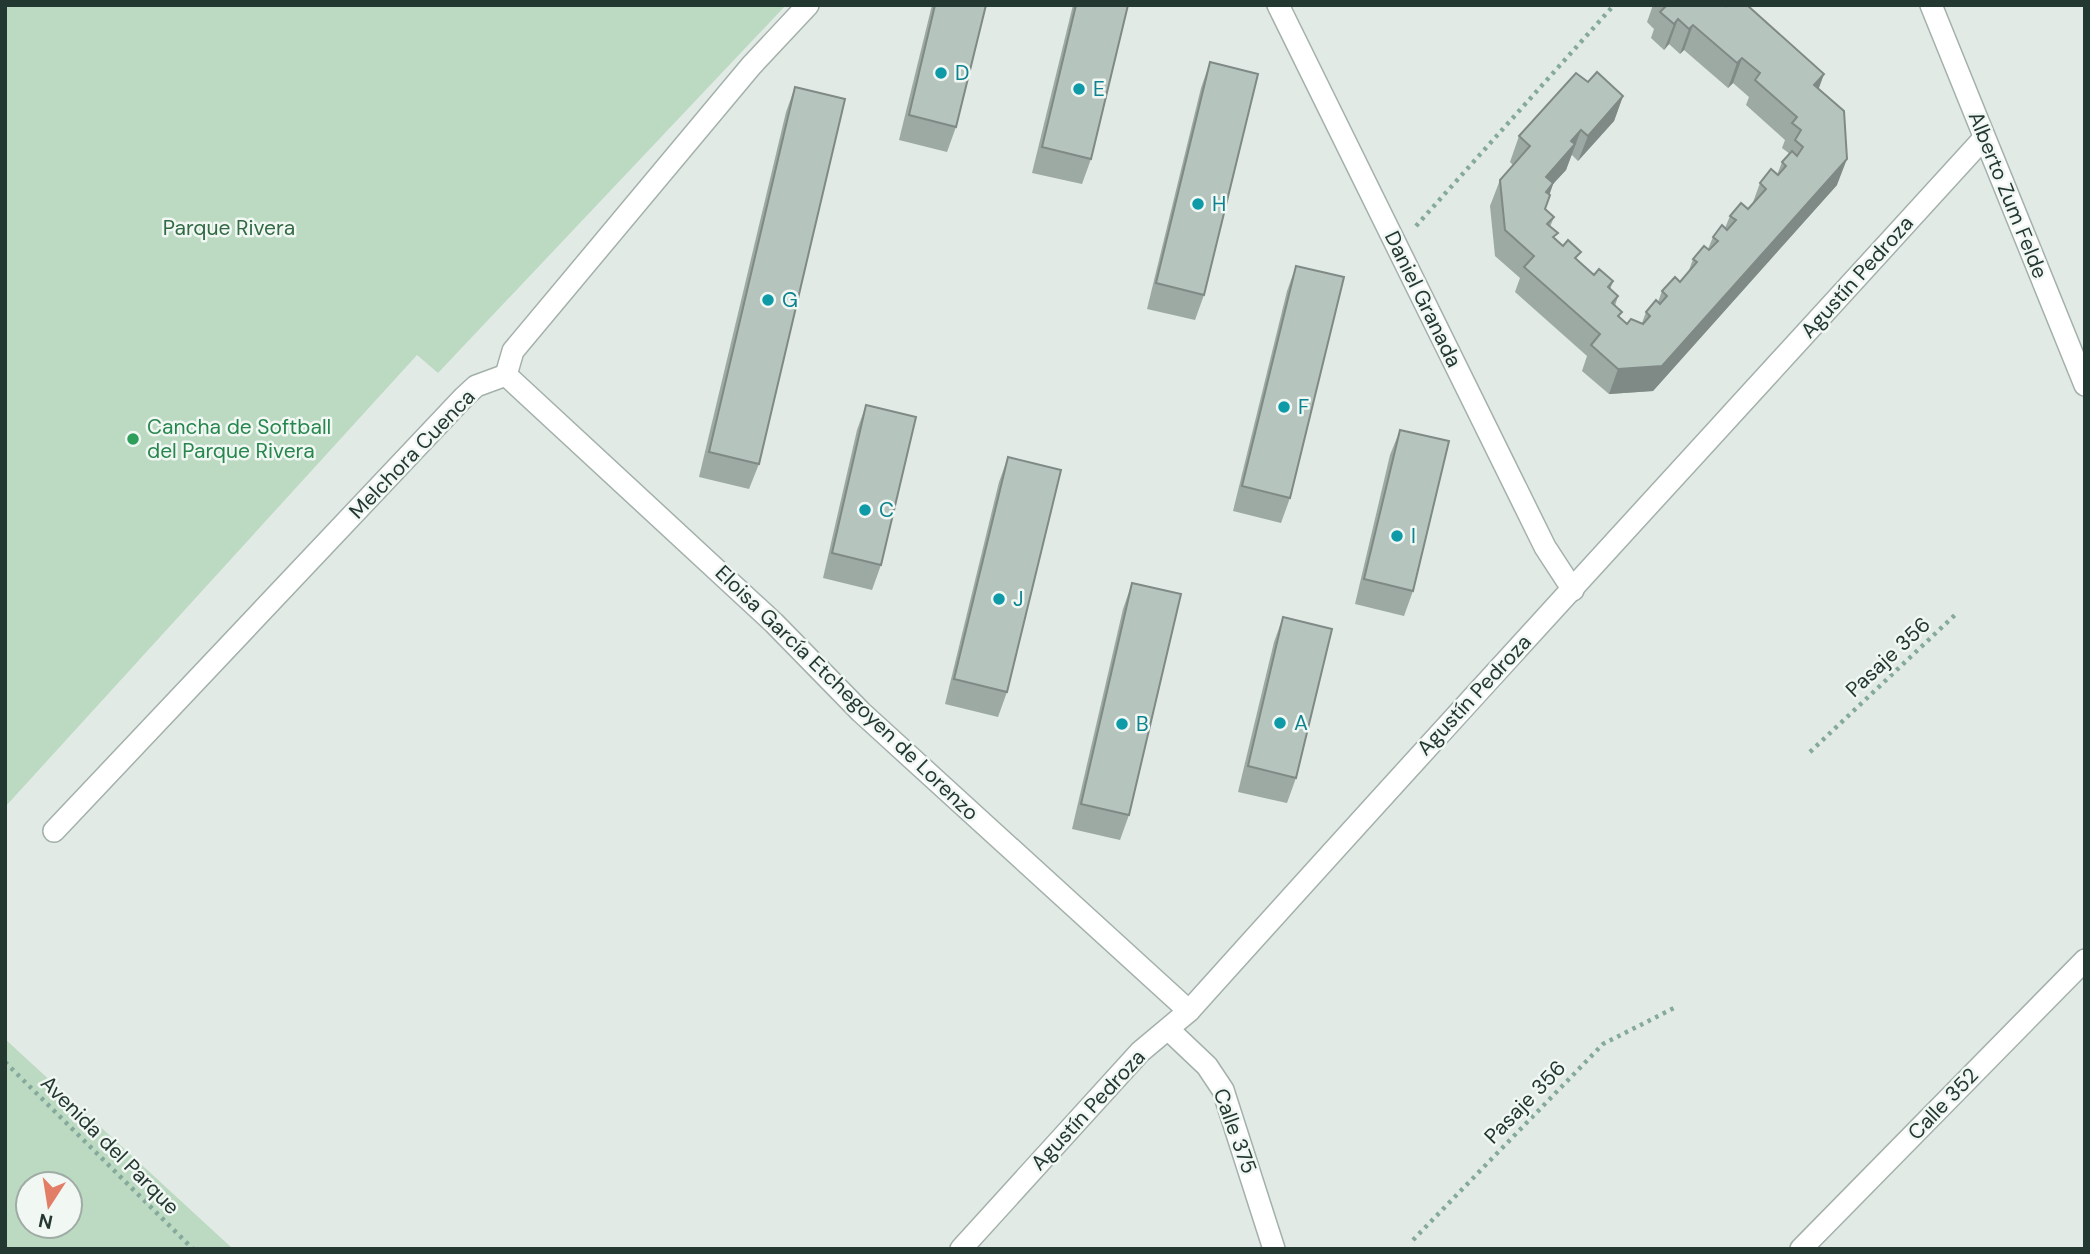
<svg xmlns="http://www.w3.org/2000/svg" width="2090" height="1254" font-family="'DM Sans',sans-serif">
	<rect width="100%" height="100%" fill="#e1eae5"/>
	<g fill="#bcd9c2" fill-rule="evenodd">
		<polygon points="5,5 786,5 438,373 417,355 5,807"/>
		<path d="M5,1039l228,210h-228zM28,1184h42v42h-42z"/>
	</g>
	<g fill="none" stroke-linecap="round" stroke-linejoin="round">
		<defs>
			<g id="minor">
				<polyline points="1278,5 1545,547 1573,590"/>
				<polyline points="1931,5 2085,385"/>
				<polyline points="506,375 774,623 861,712 1189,1011"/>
				<polyline points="506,375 513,351 751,66 808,5"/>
				<polyline points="54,831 464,397 476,386 506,375"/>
				<polyline points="1169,1030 1207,1066 1223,1090 1274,1249"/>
				<path d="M961,1249l179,-197 49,-41c263,-293 530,-582 795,-873"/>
				<polyline points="1801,1249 2085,960"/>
			</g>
		</defs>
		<use href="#minor" stroke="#a4b1ab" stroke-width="24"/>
		<g stroke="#85aa9c" stroke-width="4.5" stroke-dasharray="3.5 5" stroke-linecap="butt">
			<polyline points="1416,226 1614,5"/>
			<polyline points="1810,752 1957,613"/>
			<polyline points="5,1062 193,1249"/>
			<polyline points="1413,1240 1603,1044 1676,1007"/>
		</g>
		<use href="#minor" stroke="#fff" stroke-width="21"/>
	</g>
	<g fill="#9da9a3">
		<polygon points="932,5 986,5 956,127 947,152 899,140"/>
		<polygon points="1073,5 1128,5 1091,159 1082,184 1032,173"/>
		<polygon points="1653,5 1725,5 1824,74 1818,89 1837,185 1653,391 1609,394 1582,371 1587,356 1515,292 1520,278 1495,256 1490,206 1500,180 1513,165 1510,162 1519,136 1588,82 1623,96 1614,121 1578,161 1572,155 1571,156 1566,170 1553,184 1545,209 1554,217 1550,227 1555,239 1594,275 1613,281 1610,290 1618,296 1615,306 1620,317 1627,324 1642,323 1646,312 1658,302 1662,291 1680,282 1688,273 1693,259 1708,249 1713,237 1725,228 1730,216 1748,209 1752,205 1760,183 1777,175 1782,162 1790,154 1782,148 1785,140 1746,105 1749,97 1733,83 1728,88 1684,50 1680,54 1669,44 1664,50 1651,38 1654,29 1647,22"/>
		<polygon points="1210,62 1204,295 1195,320 1147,309 1201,88"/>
		<polygon points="795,87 759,464 749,489 699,477 786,112"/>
		<polygon points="1296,266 1290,498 1281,523 1233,511 1287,291"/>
		<polygon points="866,405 881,565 872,590 823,578 857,430"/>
		<polygon points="1400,430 1413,591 1404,616 1355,604 1390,455"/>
		<polygon points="1008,457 1007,692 998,717 945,704 999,482"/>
		<polygon points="1132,583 1129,815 1120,840 1072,829 1123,609"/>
		<polygon points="1283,617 1296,778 1287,803 1238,792 1274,642"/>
	</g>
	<g fill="#7f8985">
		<polygon points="1678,19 1669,44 1664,50 1674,24"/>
		<polygon points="1693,25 1684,50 1680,54 1689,29"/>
		<polygon points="1742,58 1733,83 1728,88 1737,63"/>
		<polygon points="1824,74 1815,99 1814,85"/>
		<polygon points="1623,96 1614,121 1578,161 1588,136"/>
		<polygon points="1581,130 1566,170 1553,184 1544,209 1546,177 1571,141"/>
		<polygon points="1847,159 1837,185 1653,391 1609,394 1618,369"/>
	</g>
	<g fill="#b6c4be" stroke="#7f8985" stroke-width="2">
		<polygon points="935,5 986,5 956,127 909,115"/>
		<polygon points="1076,5 1128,5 1091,159 1042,147"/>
		<polygon points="1666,5 1725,5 1726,6 1727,5 1747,5 1824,74 1814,85 1844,111 1847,159 1662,366 1618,369 1591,345 1600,334 1524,267 1534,256 1505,230 1500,180 1530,146 1519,136 1576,73 1588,82 1597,72 1623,96 1588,136 1581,130 1571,141 1575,144 1546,177 1553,183 1546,192 1550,195 1545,209 1554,217 1547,224 1558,233 1553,237 1563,246 1568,240 1581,252 1575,258 1594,275 1599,269 1613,281 1608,287 1618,296 1612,303 1622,312 1618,316 1627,324 1631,319 1643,324 1650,316 1646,312 1656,300 1660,304 1667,296 1662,291 1675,277 1680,282 1697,262 1693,259 1704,246 1709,250 1718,241 1713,237 1722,225 1727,230 1736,220 1730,216 1741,203 1748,209 1766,189 1760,183 1771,169 1778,175 1786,166 1782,162 1792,151 1797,156 1803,147 1795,140 1801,130 1792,123 1797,117 1755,80 1760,73 1742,58 1737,63 1693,25 1689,29 1678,19 1674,24 1660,12 1666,6"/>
		<polygon points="1210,62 1258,74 1204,295 1156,283"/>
		<polygon points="795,87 845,99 759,464 709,452"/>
		<polygon points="1296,266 1344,277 1290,498 1242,486"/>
		<polygon points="866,405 916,417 881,565 832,553"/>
		<polygon points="1400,430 1449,441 1413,591 1364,579"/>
		<polygon points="1008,457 1061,470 1007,692 954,679"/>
		<polygon points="1132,583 1181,594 1129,815 1081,804"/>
		<polygon points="1283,617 1332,629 1296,778 1248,766"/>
	</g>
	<g fill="#0f9aa8" stroke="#f1f7f3" stroke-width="2.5">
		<circle cx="941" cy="73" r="7"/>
		<circle cx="1079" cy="89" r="7"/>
		<circle cx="1198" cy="204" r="7"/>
		<circle cx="768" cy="300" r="7"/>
		<circle cx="1284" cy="407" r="7"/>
		<circle cx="865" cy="510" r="7"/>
		<circle cx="1397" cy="536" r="7"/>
		<circle cx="999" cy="599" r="7"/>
		<circle cx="1280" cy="723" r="7"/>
		<circle cx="1122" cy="724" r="7"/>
	</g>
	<circle fill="#2e9e5b" stroke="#f1f7f3" stroke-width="2.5" cx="133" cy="439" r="7"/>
	<g text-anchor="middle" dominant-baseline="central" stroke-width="5" stroke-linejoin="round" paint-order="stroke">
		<g font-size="21" fill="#0d838f" stroke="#f1f7f3" text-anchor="start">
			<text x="955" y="73">D</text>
			<text x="1093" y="89">E</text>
			<text x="1212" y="204">H</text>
			<text x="782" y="300">G</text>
			<text x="1298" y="407">F</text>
			<text x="879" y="510">C</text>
			<text x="1411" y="536">I</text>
			<text x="1013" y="599">J</text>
			<text x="1294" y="723">A</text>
			<text x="1136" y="724">B</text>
		</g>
		<g font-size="21" fill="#233831" stroke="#f1f7f3">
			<text transform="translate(2008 195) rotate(68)">Alberto Zum Felde</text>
			<text transform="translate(1857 277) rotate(-48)">Agustín Pedroza</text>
			<text transform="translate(1423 299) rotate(64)">Daniel Granada</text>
			<text transform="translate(412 454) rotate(-46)">Melchora Cuenca</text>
			<text transform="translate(1888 657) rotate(-43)">Pasaje 356</text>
			<text transform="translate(847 693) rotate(44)">Eloisa García Etchegoyen de Lorenzo</text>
			<text transform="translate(1474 695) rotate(-47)">Agustín Pedroza</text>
			<text transform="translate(1525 1102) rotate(-46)">Pasaje 356</text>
			<text transform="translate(1943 1104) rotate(-46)">Calle 352</text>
			<text transform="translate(1088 1110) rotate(-47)">Agustín Pedroza</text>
			<text transform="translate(1235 1131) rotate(70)">Calle 375</text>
			<text transform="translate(110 1145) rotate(45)">Avenida del Parque</text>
		</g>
		<g font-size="21" fill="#326a44" stroke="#f1f7f3">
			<text x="229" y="228">Parque Rivera</text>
		</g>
		<g font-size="21" fill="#27864d" stroke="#f1f7f3" text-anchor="start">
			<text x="147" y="427">Cancha de Softball<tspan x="147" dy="24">del Parque Rivera</tspan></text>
		</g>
	</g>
	<rect width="2090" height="1254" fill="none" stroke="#233831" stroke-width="14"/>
	<g transform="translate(49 1205) rotate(192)"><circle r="33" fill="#f1f7f3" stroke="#9faba5" stroke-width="2"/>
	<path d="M0-5L12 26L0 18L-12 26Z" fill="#e27d66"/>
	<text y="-10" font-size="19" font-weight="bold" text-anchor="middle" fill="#233831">N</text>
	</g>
</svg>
